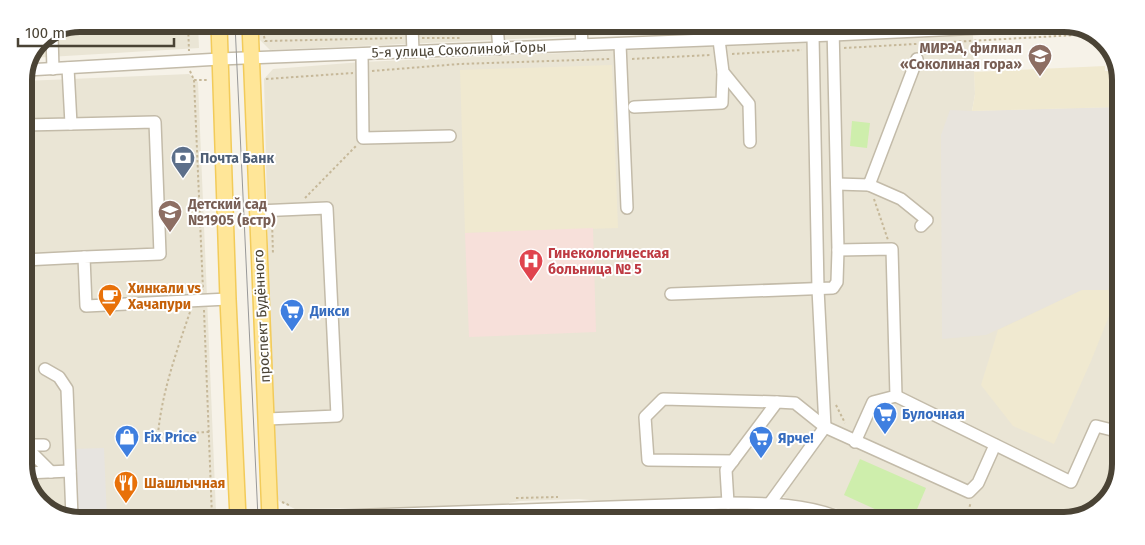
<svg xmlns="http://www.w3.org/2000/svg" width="1145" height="545" font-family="'Fira Sans',sans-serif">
	<rect width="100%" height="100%" fill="#f6f2e8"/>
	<g fill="#eae5d5">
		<polygon points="81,24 198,24 199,48 32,58 41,40"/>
		<polygon points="259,25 782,27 270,50 259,39"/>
		<polygon points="973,35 975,94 972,111 1121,107 1117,486 1096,512 1065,521 862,520 835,508 783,497 611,502 579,499 520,501 491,506 295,509 279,501 274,491 264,79 273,69 362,62"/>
		<polygon points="189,74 198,82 216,512 214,517 59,517 35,499 24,468 24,81"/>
		<polygon points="778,513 820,520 649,519 649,517"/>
	</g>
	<polygon fill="#e8e4dd" points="1121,107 1119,262 1108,290 1082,290 986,335 942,339 941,135 950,110 972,111"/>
	<g fill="#f0e9d0">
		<polygon points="612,65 618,228 465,233 460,70"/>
		<polygon points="1105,66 1105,71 1119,71 1121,77 1121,107 972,111 975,94 974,72"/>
		<polygon points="1082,290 1108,290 1117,296 1091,361 1054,444 1013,426 981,385 998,330"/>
	</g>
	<polygon fill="#f7e0da" points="593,228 596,332 469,337 465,233"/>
	<g fill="#ceeeac">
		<polygon points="852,121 870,123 867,148 850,146"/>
		<polygon points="860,459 926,488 912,521 901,521 844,495"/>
	</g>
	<polygon fill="#e7e4e0" points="104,448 107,517 75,517 72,449"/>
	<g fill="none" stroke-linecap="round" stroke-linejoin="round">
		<defs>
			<g id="minor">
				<polyline points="412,25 413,52"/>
				<polyline points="497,26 499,49"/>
				<polyline points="581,26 582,45"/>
				<polyline points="724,27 725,39"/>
				<polyline points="52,36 53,69"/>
				<polyline points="719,40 723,72 749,104 750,142"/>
				<polyline points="620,44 627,208"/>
				<polyline points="362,54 363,138 450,136"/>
				<polyline points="27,70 220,59 833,35 981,28"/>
				<polyline points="634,107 722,103 723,72"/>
				<polyline points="71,124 155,122 160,254 84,257 86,306 228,299"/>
				<polyline points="24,125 71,124 68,68"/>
				<polyline points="837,184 869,185 917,59"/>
				<polyline points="869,185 901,199 927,220 921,226"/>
				<polyline points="257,211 327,208 337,416 267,419"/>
				<polyline points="838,250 892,249 896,396 873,402 855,442"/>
				<polyline points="24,260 84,257"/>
				<polyline points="671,294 833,288 837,282 838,250 833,27"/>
				<polyline points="45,369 59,377 67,389 72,517"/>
				<polyline points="896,396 1071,482 1096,426 1112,430 1117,427"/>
				<polyline points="24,445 51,472"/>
				<polyline points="24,445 44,445"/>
				<polyline points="733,461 648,460 645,417 663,399 777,402"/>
				<polyline points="26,473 70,471"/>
				<polyline points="728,503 726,470 777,402 795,403 825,427 969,492 978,483 995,445"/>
				<polyline points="770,503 825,427 818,289 813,36"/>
				<path d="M281,518l447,-15c39,0 81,1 117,17"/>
			</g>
			<g id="major">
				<polyline points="219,24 228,299 238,518"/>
				<polyline points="250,24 270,518"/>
			</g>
		</defs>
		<use href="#minor" stroke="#c3bba9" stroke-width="14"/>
		<use href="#major" stroke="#f2cb5a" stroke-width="18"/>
		<g stroke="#c6b899" stroke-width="2" stroke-dasharray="2.5 2.5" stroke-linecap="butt">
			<polyline points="188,24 189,51"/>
			<polyline points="264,36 265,41 402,38"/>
			<polyline points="422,38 460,38"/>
			<polyline points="844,48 1094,34"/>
			<polyline points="732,54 802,50"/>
			<polyline points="632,59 710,55"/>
			<polyline points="190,71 194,80 207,80"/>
			<polyline points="372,71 459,64 610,59"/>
			<polyline points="266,79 353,73"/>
			<polyline points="194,80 203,290"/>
			<polyline points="305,198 356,146"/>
			<polyline points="874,199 888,240"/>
			<polyline points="272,220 273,255"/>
			<polyline points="204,310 212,517"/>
			<path d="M190,312c-14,41 -28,80 -32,122l51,-2"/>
			<polyline points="836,405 845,423"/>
			<polyline points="516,498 558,497"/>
			<polyline points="282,502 291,506"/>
			<polyline points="916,512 935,521"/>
			<polyline points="965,521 971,502"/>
		</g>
		<use href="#minor" stroke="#fff" stroke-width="11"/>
		<use href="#major" stroke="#ffe698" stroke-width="15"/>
		<polyline stroke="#989898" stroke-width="1" points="235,24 258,518"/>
	</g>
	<defs>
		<symbol id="university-pin" viewBox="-11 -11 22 30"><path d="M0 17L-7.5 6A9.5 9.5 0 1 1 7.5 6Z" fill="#8d6e63" stroke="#fff"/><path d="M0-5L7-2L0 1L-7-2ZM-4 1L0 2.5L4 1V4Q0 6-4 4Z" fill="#fff"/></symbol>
		<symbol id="bank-pin" viewBox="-11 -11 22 30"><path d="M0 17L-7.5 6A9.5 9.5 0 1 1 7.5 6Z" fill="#5c6f8a" stroke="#fff"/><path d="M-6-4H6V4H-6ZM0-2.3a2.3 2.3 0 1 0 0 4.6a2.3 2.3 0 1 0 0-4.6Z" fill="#fff"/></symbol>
		<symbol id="school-pin" viewBox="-11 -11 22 30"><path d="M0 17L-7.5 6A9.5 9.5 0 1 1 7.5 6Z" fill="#8d6e63" stroke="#fff"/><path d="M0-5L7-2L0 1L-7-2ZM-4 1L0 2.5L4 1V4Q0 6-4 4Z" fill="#fff"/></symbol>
		<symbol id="hospital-pin" viewBox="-11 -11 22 30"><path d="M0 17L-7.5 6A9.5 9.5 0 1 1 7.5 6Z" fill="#e0444e" stroke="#fff"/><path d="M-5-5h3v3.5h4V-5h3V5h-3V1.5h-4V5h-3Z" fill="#fff"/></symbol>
		<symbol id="cafe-pin" viewBox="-11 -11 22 30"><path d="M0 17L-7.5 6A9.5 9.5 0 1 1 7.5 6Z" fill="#e8710a" stroke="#fff"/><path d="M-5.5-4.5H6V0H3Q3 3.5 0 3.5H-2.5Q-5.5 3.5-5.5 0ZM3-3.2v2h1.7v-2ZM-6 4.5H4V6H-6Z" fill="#fff"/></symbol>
		<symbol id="supermarket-pin" viewBox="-11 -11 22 30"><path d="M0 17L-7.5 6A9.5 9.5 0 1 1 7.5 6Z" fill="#3f7fe0" stroke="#fff"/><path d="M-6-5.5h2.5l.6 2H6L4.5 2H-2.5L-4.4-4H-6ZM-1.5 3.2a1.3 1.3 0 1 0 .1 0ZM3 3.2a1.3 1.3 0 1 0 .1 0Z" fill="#fff"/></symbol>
		<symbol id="shop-pin" viewBox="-11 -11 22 30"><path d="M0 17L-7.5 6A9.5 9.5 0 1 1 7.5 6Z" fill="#3f7fe0" stroke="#fff"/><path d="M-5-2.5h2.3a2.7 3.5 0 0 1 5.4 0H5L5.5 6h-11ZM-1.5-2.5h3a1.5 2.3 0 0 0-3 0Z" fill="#fff"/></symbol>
		<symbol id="restaurant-pin" viewBox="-11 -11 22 30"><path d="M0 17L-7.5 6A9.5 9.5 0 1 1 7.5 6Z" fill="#e8710a" stroke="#fff"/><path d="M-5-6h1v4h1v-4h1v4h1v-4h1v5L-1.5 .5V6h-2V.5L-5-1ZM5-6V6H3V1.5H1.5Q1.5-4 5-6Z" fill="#fff"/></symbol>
	</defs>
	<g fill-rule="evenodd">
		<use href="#university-pin" x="1026" y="42" width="28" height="38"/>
		<use href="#bank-pin" x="169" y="144" width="28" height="38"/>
		<use href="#school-pin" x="156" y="198" width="28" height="38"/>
		<use href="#hospital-pin" x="517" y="247" width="28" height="38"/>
		<use href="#cafe-pin" x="96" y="282" width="28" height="38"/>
		<use href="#supermarket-pin" x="278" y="297" width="28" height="38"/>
		<use href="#supermarket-pin" x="871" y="400" width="28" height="38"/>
		<use href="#shop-pin" x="113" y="423" width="28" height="38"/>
		<use href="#supermarket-pin" x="747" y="424" width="28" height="38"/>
		<use href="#restaurant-pin" x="112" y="469" width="28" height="38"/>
	</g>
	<g text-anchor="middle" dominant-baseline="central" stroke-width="4" stroke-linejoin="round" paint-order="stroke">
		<g font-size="14" font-weight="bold" fill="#785e54" stroke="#fff" text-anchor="end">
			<text x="1022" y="48">МИРЭА, филиал<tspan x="1022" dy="16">«Соколиная гора»</tspan></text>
			<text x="188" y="204" text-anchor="start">Детский сад<tspan x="188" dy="16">№1905 (встр)</tspan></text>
		</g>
		<g font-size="14" fill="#4a4335" stroke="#fff">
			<text transform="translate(459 50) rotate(-2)">5-я улица Соколиной Горы</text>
			<text transform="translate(262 316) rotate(-93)">проспект Будённого</text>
		</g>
		<g font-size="14" font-weight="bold" fill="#4e5e75" stroke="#fff" text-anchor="start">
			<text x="200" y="158">Почта Банк</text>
		</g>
		<g font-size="14" font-weight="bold" fill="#be3a42" stroke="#fff" text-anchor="start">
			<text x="548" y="253">Гинекологическая<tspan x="548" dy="16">больница № 5</tspan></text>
		</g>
		<g font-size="14" font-weight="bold" fill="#c56008" stroke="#fff" text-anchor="start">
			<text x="128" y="288">Хинкали vs<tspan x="128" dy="16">Хачапури</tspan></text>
			<text x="144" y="483">Шашлычная</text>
		</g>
		<g font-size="14" font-weight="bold" fill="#366cbe" stroke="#fff" text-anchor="start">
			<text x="310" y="311">Дикси</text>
			<text x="902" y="414">Булочная</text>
			<text x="144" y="437">Fix Price</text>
			<text x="778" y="438">Ярче!</text>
		</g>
	</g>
	<path d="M0 0H1145V545H0ZM80 32H1064A48 48 0 0 1 1112 80V464A48 48 0 0 1 1064 512H80A48 48 0 0 1 32 464V80A48 48 0 0 1 80 32Z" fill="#fff" fill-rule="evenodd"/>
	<path fill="none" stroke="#4a4335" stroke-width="6" d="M80 32H1064A48 48 0 0 1 1112 80V464A48 48 0 0 1 1064 512H80A48 48 0 0 1 32 464V80A48 48 0 0 1 80 32Z"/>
	<path d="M18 38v8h156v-8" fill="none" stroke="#4a4335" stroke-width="2.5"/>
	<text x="25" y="38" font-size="15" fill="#4a4335" stroke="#ffffff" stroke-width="4" paint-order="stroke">100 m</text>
</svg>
